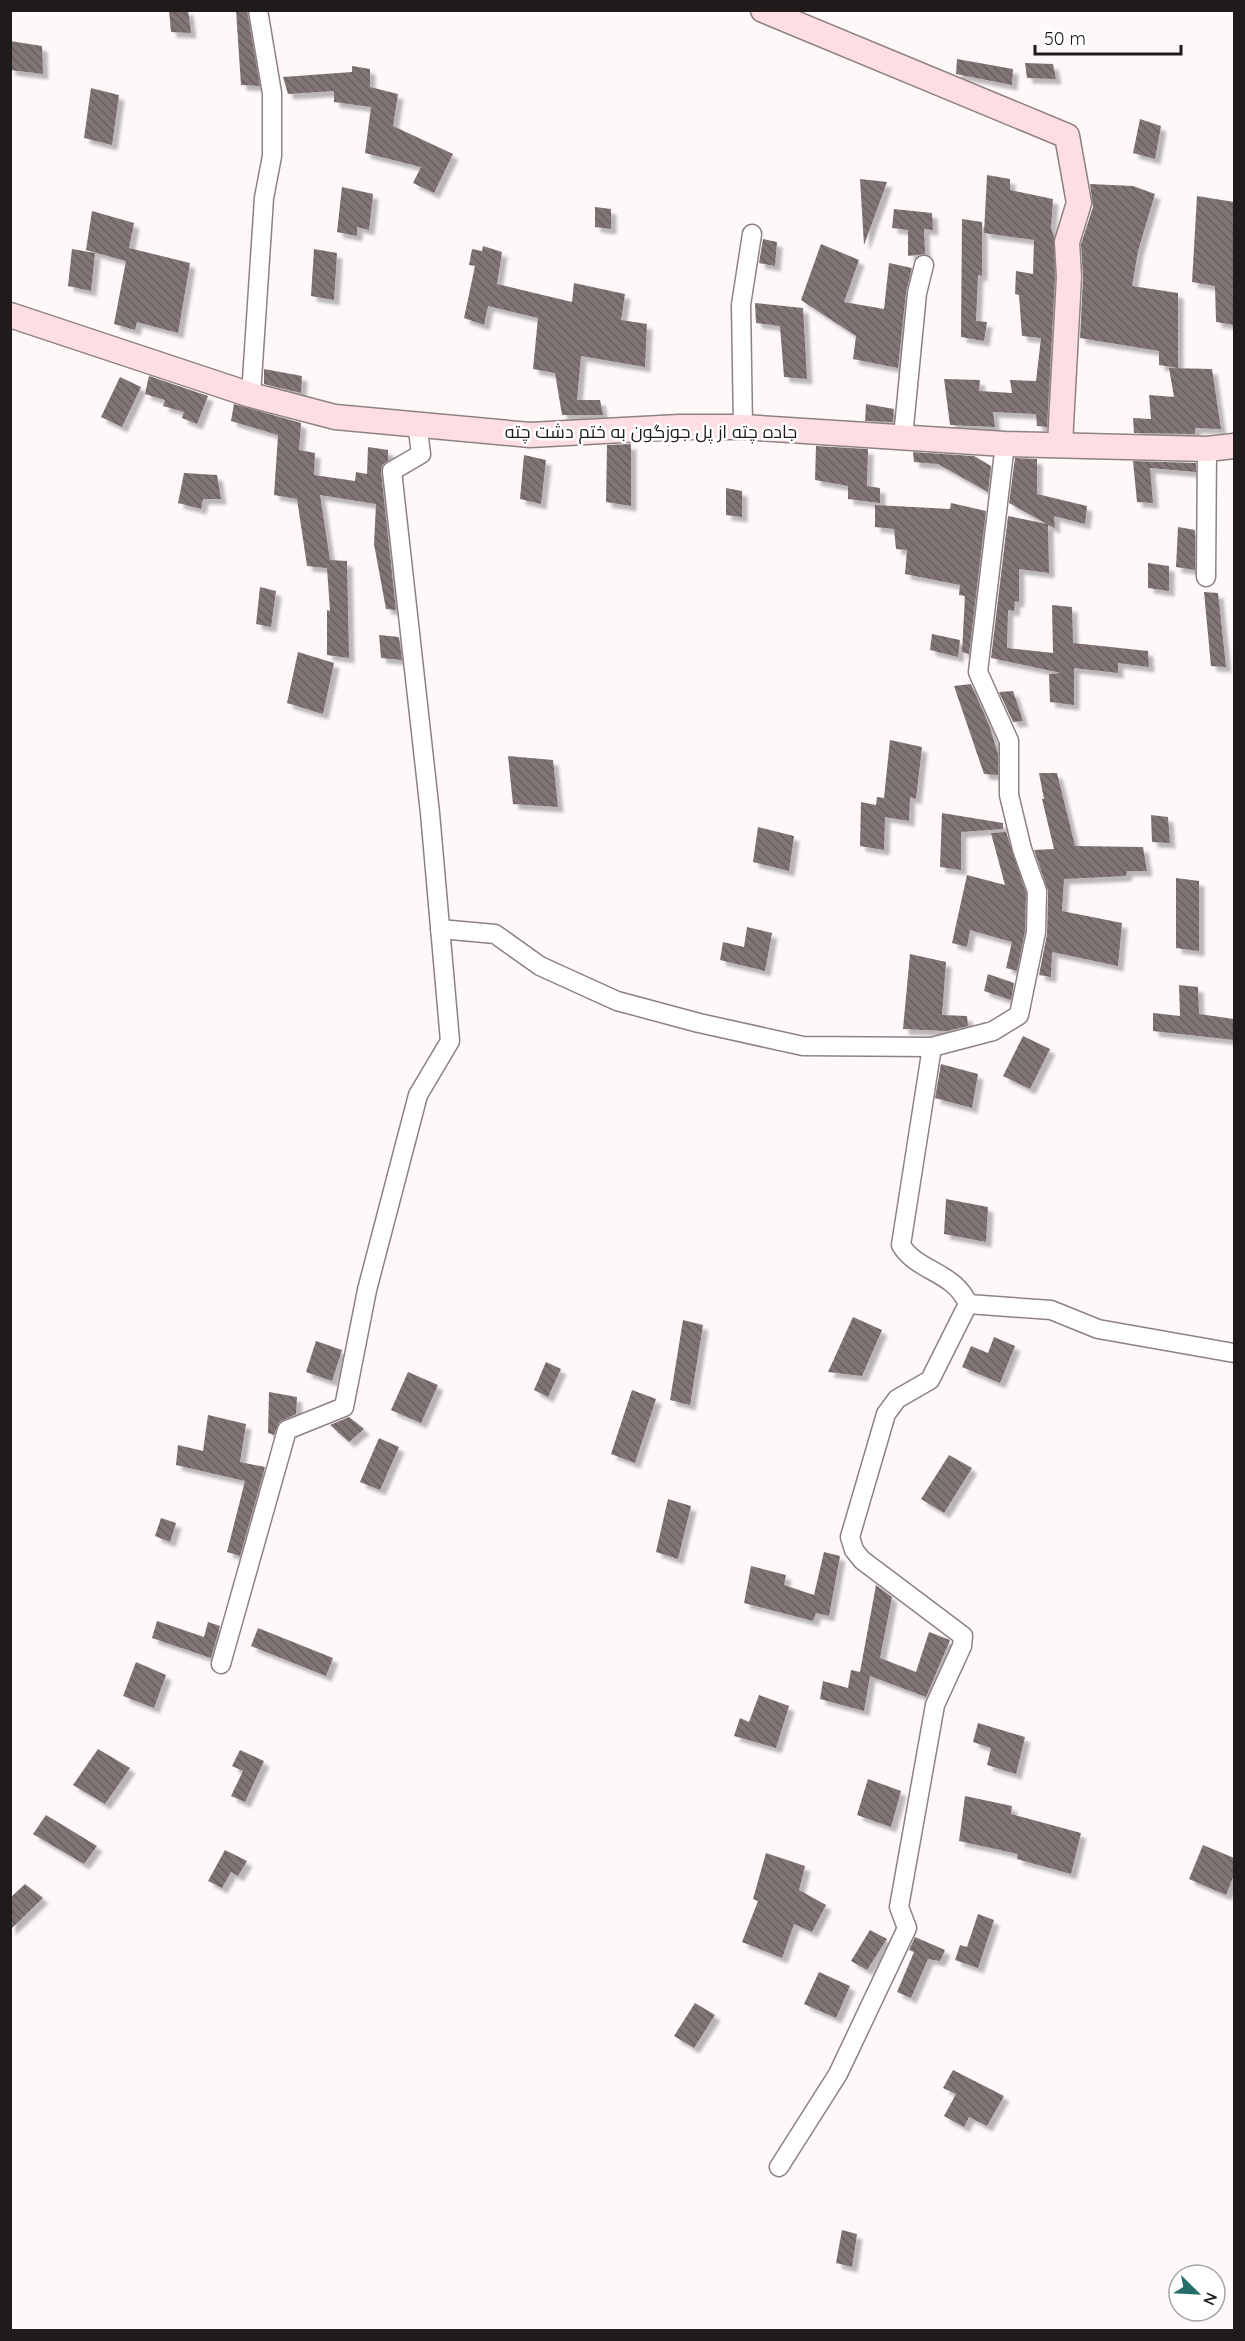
<svg xmlns="http://www.w3.org/2000/svg" width="1245" height="2341" font-family="Quicksand,Cairo,sans-serif">
	<defs>
		<pattern id="building-back-hatch" width="6" height="6" patternUnits="userSpaceOnUse" patternTransform="scale(1.5)"><rect width="6" height="6" fill="#827476"/><path d="M-1 5l2 2M0 0l6 6M5-1l2 2" fill="none" stroke="#6a5e60"/></pattern>
		<filter id="shadow"><feDropShadow dx="5.5" dy="5.5" stdDeviation="1.5" flood-color="#0004"/></filter>
	</defs>
	<rect width="100%" height="100%" fill="#fef8f9"/>
	<g fill="url(#building-back-hatch)" filter="url(#shadow)">
		<polygon points="169,10 188,10 191,33 171,32"/>
		<polygon points="236,10 247,10 260,86 241,85"/>
		<polygon points="10,41 42,46 43,74 10,70"/>
		<polygon points="957,59 1013,69 1012,85 956,74"/>
		<polygon points="1025,63 1053,64 1056,79 1027,78"/>
		<polygon points="352,66 370,69 370,87 398,94 393,126 453,154 434,193 413,183 421,167 365,153 371,107 334,102 334,91 288,94 283,77 352,72"/>
		<polygon points="91,88 119,95 112,145 84,138"/>
		<polygon points="1140,119 1161,126 1155,159 1133,153"/>
		<polygon points="987,175 1010,179 1010,190 1053,199 1051,228 1054,237 1055,277 1047,427 1037,426 1036,414 993,412 995,427 950,425 944,379 980,380 979,391 1012,393 1010,380 1036,381 1041,338 1022,336 1019,295 1015,294 1016,271 1033,274 1034,240 984,233"/>
		<polygon points="860,179 887,182 864,245"/>
		<polygon points="1090,184 1133,186 1155,194 1138,251 1132,286 1178,293 1178,368 1159,365 1159,351 1080,338 1083,278 1081,244 1093,207"/>
		<polygon points="342,187 373,194 369,230 357,227 357,236 337,232"/>
		<polygon points="1197,196 1234,202 1234,325 1216,322 1215,286 1192,282"/>
		<polygon points="595,207 611,209 611,229 595,227"/>
		<polygon points="894,209 932,213 933,230 924,229 925,254 908,256 908,230 892,228"/>
		<polygon points="92,211 134,223 129,248 190,263 178,333 137,322 135,330 114,324 126,261 86,250"/>
		<polygon points="962,219 982,222 982,276 978,275 976,321 987,322 984,341 961,337"/>
		<polygon points="763,239 777,242 775,266 759,263"/>
		<polygon points="821,244 859,260 844,302 884,309 889,263 912,268 906,292 898,368 853,359 856,336 801,300"/>
		<polygon points="483,246 502,252 497,284 572,302 574,283 625,294 621,320 647,324 645,367 581,356 577,400 600,400 603,415 562,415 555,373 533,369 538,318 488,306 484,325 464,318 475,266 469,265 472,249 482,251"/>
		<polygon points="72,249 95,253 91,291 68,286"/>
		<polygon points="314,249 337,253 334,300 311,296"/>
		<polygon points="755,303 803,308 807,379 784,377 780,326 756,323"/>
		<polygon points="1169,368 1212,369 1221,429 1195,428 1195,434 1134,433 1133,418 1151,419 1149,395 1174,397"/>
		<polygon points="264,369 302,376 301,393 264,384"/>
		<polygon points="149,376 208,396 197,424 182,418 184,412 163,406 165,400 145,394"/>
		<polygon points="120,377 141,387 122,427 101,417"/>
		<polygon points="234,404 301,423 299,450 315,453 314,475 355,481 356,472 367,474 368,447 388,450 388,461 382,465 381,472 396,610 386,609 374,544 376,504 320,495 330,560 347,561 349,658 327,655 327,610 330,611 327,568 307,566 297,499 274,495 278,435 231,421"/>
		<polygon points="866,404 894,409 893,422 865,421"/>
		<polygon points="631,444 631,506 606,502 607,445"/>
		<polygon points="816,446 868,449 867,486 880,488 880,503 848,499 848,486 815,480"/>
		<polygon points="913,452 974,456 991,466 988,492 938,464 914,462"/>
		<polygon points="524,455 546,460 541,504 520,499"/>
		<polygon points="1015,458 1037,459 1037,494 1087,506 1085,524 1054,516 1055,528 1048,525 1049,573 1019,569 1019,602 1015,601 1014,611 1008,610 1007,648 1053,653 1052,605 1072,607 1073,643 1148,651 1149,667 1118,663 1118,673 1074,668 1074,705 1050,702 1049,674 1061,673 991,658 1008,516 1047,524 1009,503"/>
		<polygon points="1133,461 1196,463 1196,472 1150,468 1153,503 1137,502"/>
		<polygon points="184,473 217,475 221,499 203,499 201,509 178,503"/>
		<polygon points="726,488 742,491 742,517 726,515"/>
		<polygon points="951,503 986,511 969,654 962,652 965,596 959,595 960,585 905,574 907,550 896,549 894,529 875,527 875,505 950,509"/>
		<polygon points="1178,527 1195,530 1195,570 1176,567"/>
		<polygon points="1148,563 1169,566 1169,591 1148,588"/>
		<polygon points="260,587 276,591 271,627 256,624"/>
		<polygon points="1204,592 1218,593 1226,667 1211,666"/>
		<polygon points="932,634 960,640 958,657 930,650"/>
		<polygon points="379,635 399,637 402,660 381,658"/>
		<polygon points="298,652 334,663 323,714 287,703"/>
		<polygon points="971,684 989,725 998,754 998,775 984,774 954,686"/>
		<polygon points="1013,691 1023,721 1013,722 999,692"/>
		<polygon points="890,740 922,747 916,799 910,797 909,821 885,817 884,850 860,846 861,802 876,805 877,797 884,798"/>
		<polygon points="508,756 553,760 558,807 513,804"/>
		<polygon points="1039,773 1057,773 1075,846 1143,847 1147,871 1127,871 1126,876 1064,879 1062,911 1122,923 1118,966 1052,952 1051,977 1039,975 1047,934 1048,891 1034,850 1054,849 1042,799 1044,799"/>
		<polygon points="942,813 1003,823 1003,829 961,832 961,870 940,867"/>
		<polygon points="1151,815 1168,817 1170,843 1152,842"/>
		<polygon points="758,827 794,836 789,871 753,862"/>
		<polygon points="1006,832 1026,893 1025,931 1017,971 1006,968 1012,942 970,930 967,947 952,943 967,875 1005,885 991,833"/>
		<polygon points="1176,878 1199,881 1199,951 1176,948"/>
		<polygon points="747,927 772,933 765,971 720,960 723,942 744,947"/>
		<polygon points="910,954 946,962 942,1015 967,1016 968,1026 947,1031 903,1029"/>
		<polygon points="988,974 1014,983 1011,1000 984,991"/>
		<polygon points="1179,985 1198,987 1199,1014 1234,1019 1234,1040 1153,1031 1153,1013 1180,1016"/>
		<polygon points="1023,1036 1050,1049 1030,1089 1003,1076"/>
		<polygon points="941,1064 978,1074 972,1108 935,1098"/>
		<polygon points="946,1199 988,1207 986,1242 944,1234"/>
		<polygon points="853,1317 882,1330 862,1376 828,1372"/>
		<polygon points="683,1320 703,1325 690,1405 670,1400"/>
		<polygon points="994,1337 1015,1346 1000,1383 962,1367 971,1346 988,1353"/>
		<polygon points="316,1341 342,1350 332,1381 306,1372"/>
		<polygon points="546,1362 561,1369 548,1397 534,1390"/>
		<polygon points="408,1372 438,1385 421,1423 391,1410"/>
		<polygon points="632,1390 656,1399 635,1463 611,1454"/>
		<polygon points="269,1392 297,1397 296,1414 279,1422 274,1435 268,1433"/>
		<polygon points="208,1415 246,1424 240,1462 265,1467 240,1556 227,1552 245,1481 176,1465 178,1445 203,1451"/>
		<polygon points="349,1417 364,1429 349,1442 330,1425"/>
		<polygon points="379,1438 399,1447 380,1490 360,1482"/>
		<polygon points="949,1455 972,1468 944,1513 921,1499"/>
		<polygon points="668,1499 691,1506 678,1559 656,1552"/>
		<polygon points="161,1518 176,1523 170,1542 155,1536"/>
		<polygon points="824,1552 840,1556 829,1616 816,1613 813,1621 744,1603 751,1566 786,1575 784,1585 814,1595"/>
		<polygon points="876,1585 892,1597 880,1658 916,1672 929,1632 950,1640 926,1697 870,1676 864,1711 820,1699 823,1681 848,1688 851,1670 860,1672"/>
		<polygon points="157,1621 204,1637 208,1622 220,1626 211,1658 152,1638"/>
		<polygon points="258,1628 333,1658 326,1676 251,1646"/>
		<polygon points="136,1662 166,1675 154,1708 123,1696"/>
		<polygon points="759,1695 789,1706 776,1748 734,1736 740,1718 749,1722"/>
		<polygon points="978,1723 1025,1737 1016,1774 987,1765 991,1748 973,1742"/>
		<polygon points="98,1749 130,1768 105,1804 73,1785"/>
		<polygon points="240,1750 264,1761 245,1802 231,1796 243,1771 232,1766"/>
		<polygon points="868,1779 901,1791 891,1827 857,1815"/>
		<polygon points="965,1796 1012,1806 1011,1814 1081,1833 1071,1874 1017,1859 1018,1854 959,1841"/>
		<polygon points="46,1815 97,1846 84,1864 33,1834"/>
		<polygon points="1203,1845 1234,1858 1234,1875 1226,1895 1189,1879"/>
		<polygon points="225,1850 247,1861 238,1876 231,1872 222,1888 208,1881"/>
		<polygon points="766,1853 805,1866 799,1890 826,1905 812,1932 794,1924 782,1958 742,1942 758,1901 753,1899"/>
		<polygon points="25,1884 43,1898 10,1930 10,1898"/>
		<polygon points="978,1914 994,1920 978,1968 955,1960 960,1945 967,1947"/>
		<polygon points="870,1930 887,1939 867,1970 851,1961"/>
		<polygon points="915,1937 945,1950 940,1961 928,1959 911,1998 897,1992 914,1952 909,1950"/>
		<polygon points="819,1972 850,1986 836,2018 804,2004"/>
		<polygon points="695,2003 715,2015 694,2048 674,2036"/>
		<polygon points="953,2070 1004,2096 987,2126 969,2117 964,2127 944,2116 956,2094 943,2088"/>
		<polygon points="842,2230 857,2234 852,2267 836,2263"/>
	</g>
	<g fill="none" stroke-linecap="round" stroke-linejoin="round">
		<defs>
			<g id="street">
				<polyline points="251,395 264,198 272,156 272,93 258,10"/>
				<polyline points="743,427 741,305 752,234"/>
				<polyline points="903,437 917,293 924,265"/>
				<polyline points="1206,577 1207,449"/>
				<polyline points="440,929 495,934 540,966 617,1001 699,1023 803,1046 932,1047 993,1031 1019,1015 1036,932 1037,891 1022,849 1009,795 1009,741 978,672 1005,444"/>
				<polyline points="968,1304 1051,1310 1098,1329 1234,1353"/>
				<polyline points="221,1664 287,1430 344,1407 367,1290 418,1095 450,1041 430,813 392,471 421,454 417,423"/>
				<path d="M779,2167l59,-93 69,-146 -8,-21 36,-202 27,-59 1,-10 -101,-76 -8,-10 -4,-13 36,-123 11,-15 33,-19 38,-76c-14,-33 -51,-32 -67,-59l31,-198"/>
			</g>
			<g id="secondary">
				<polyline points="763,10 1067,136 1079,203 1067,242 1069,277 1060,444"/>
				<polyline points="10,315 251,395 335,417 530,435 679,427 743,427 1005,444 1207,449 1234,446"/>
			</g>
		</defs>
		<use href="#street" stroke="#8e8182" stroke-width="21"/>
		<use href="#secondary" stroke="#8e8182" stroke-width="27"/>
		<use href="#street" stroke="#fff" stroke-width="18"/>
		<use href="#secondary" stroke="#fedee3" stroke-width="24"/>
	</g>
	<g text-anchor="middle" dominant-baseline="central" stroke-width="5" stroke-linejoin="round" paint-order="stroke">
		<g font-size="18" fill="#201b1b" stroke="#fff">
			<text x="651" y="431">جاده چته از پل جوزگون به ختم دشت چته</text>
		</g>
	</g>
	<rect width="1245" height="2341" fill="none" stroke="#201b1b" stroke-width="24"/>
	<g transform="translate(1197 2293) rotate(114)"><circle r="28" fill="#ffffff" stroke="#a6a4a4" stroke-width="1.5"/>
	<path d="M0-4.5L10 22L0 15L-10 22Z" fill="#246f6b"/>
	<text y="-9" font-size="16" font-weight="bold" text-anchor="middle" fill="#201b1b">N</text>
	</g>
	<path d="M1035 45v9h146v-9" fill="none" stroke="#201b1b" stroke-width="3"/>
	<text x="1044" y="45" font-size="18" fill="#201b1b" stroke="#ffffff" stroke-width="4.5" paint-order="stroke">50 m</text>
</svg>
